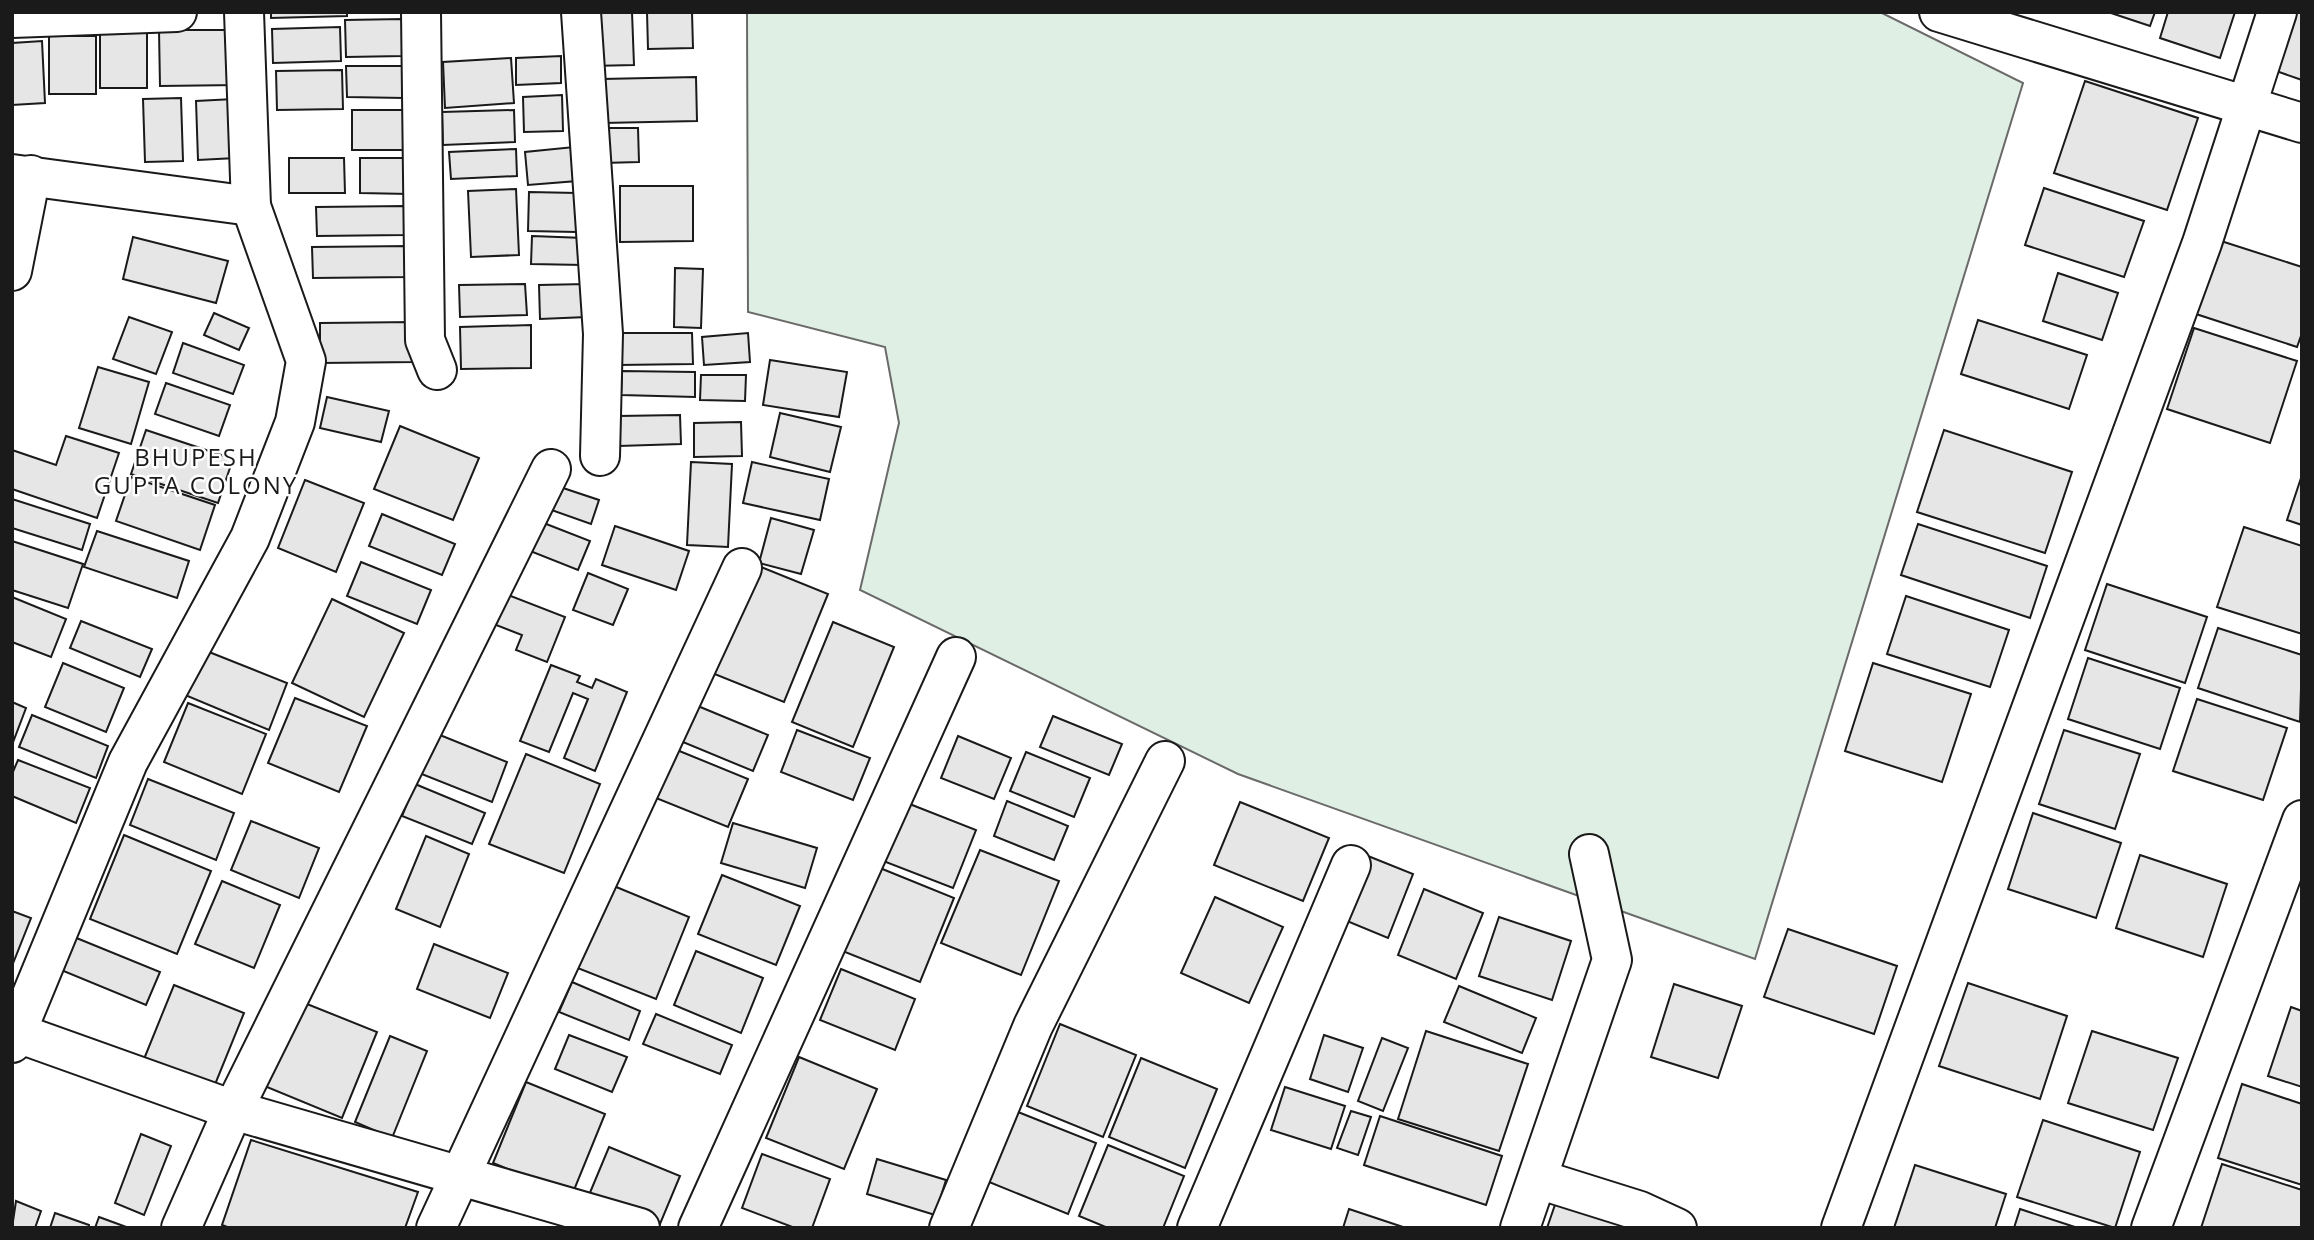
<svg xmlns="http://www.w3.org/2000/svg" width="2314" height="1240" font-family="'Open Sans',sans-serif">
	<rect width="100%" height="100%" fill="#fff"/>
	<polygon fill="#e0efe3" stroke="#6a6a6a" stroke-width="2" points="747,12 1880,12 2023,83 1755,959 1238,774 860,590 899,423 885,347 748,312"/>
	<g fill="#e6e6e6" stroke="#1a1a1a" stroke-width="2">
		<polygon points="271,12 347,12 347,16 271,18"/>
		<polygon points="589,12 632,12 634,65 591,66"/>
		<polygon points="647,12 692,12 693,48 648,49"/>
		<polygon points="2108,12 2155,12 2150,26"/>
		<polygon points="2168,12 2235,12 2220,58 2160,38"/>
		<polygon points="2297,12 2302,12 2302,80 2276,71"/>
		<polygon points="403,19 403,56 346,57 345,20"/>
		<polygon points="340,27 341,61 273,63 272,29"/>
		<rect x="100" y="30" width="47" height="58"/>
		<polygon points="159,30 237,30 238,85 160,86"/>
		<rect x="49" y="36" width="47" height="58"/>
		<polygon points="42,41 45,103 12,105 12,43"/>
		<polygon points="561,56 561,83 516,85 516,58"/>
		<polygon points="511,58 514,103 445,108 443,62"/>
		<polygon points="346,66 404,66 404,98 347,97"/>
		<polygon points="342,70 343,109 277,110 276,71"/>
		<polygon points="696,77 697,121 603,123 602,79"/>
		<polygon points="2085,81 2198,118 2167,210 2054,173"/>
		<polygon points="562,95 563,131 524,132 523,97"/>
		<polygon points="181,98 183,161 145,162 143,99"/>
		<polygon points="234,99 236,158 198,160 196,101"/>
		<rect x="352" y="110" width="55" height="40"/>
		<polygon points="514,110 515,142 443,145 442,112"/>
		<polygon points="603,128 638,128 639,162 603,163"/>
		<polygon points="574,147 577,181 528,185 525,152"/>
		<polygon points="516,149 517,176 451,179 449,152"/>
		<polygon points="289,158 344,158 345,193 289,193"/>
		<polygon points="360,158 409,158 409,194 360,193"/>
		<polygon points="620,186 693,186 693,241 620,242"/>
		<polygon points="2044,188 2144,221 2124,277 2025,245"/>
		<polygon points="516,189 519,255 471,257 468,191"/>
		<polygon points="529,192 577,193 576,232 528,231"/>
		<polygon points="405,206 404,235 317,236 316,207"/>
		<polygon points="532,236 584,238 583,265 531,264"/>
		<polygon points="133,237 228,261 216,303 123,279"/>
		<polygon points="2221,241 2302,267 2302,333 2297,347 2196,314"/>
		<polygon points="410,246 410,277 313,278 312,247"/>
		<polygon points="675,268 703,269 701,328 674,327"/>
		<polygon points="2058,273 2118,293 2102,340 2043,321"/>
		<polygon points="525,284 527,315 460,317 459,285"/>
		<polygon points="586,284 587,317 540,319 539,285"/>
		<polygon points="214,313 249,328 239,350 204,335"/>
		<polygon points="129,317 172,332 156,374 113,359"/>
		<polygon points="1978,320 2087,355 2069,409 1961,374"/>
		<polygon points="415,322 416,362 320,363 320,323"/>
		<polygon points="531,325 531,368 461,369 460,327"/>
		<polygon points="2194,328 2297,361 2270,443 2167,409"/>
		<polygon points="617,333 692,333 693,364 618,365"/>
		<polygon points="748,333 750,362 704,365 702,337"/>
		<polygon points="183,343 244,365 233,394 173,373"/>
		<polygon points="770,360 847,372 839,417 763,405"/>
		<polygon points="98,367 149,382 131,444 79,428"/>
		<polygon points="622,371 695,372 695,397 621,395"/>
		<polygon points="701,375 746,375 745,401 700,400"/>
		<polygon points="166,383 230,405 219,436 155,414"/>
		<polygon points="327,397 389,411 381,442 320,428"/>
		<polygon points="780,413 841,427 830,472 770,457"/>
		<polygon points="680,415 681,444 619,446 618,416"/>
		<polygon points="741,422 742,456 694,457 694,423"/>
		<polygon points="400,426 479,458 453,520 374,489"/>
		<polygon points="146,430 233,459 218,503 131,474"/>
		<polygon points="1944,430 2072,472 2045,553 1917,512"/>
		<polygon points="66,436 119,453 97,518 12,489 12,450 56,465"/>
		<polygon points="691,462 732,464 728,547 687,545"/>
		<polygon points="752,462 829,479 820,520 743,503"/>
		<polygon points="2302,475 2302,525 2287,520"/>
		<polygon points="131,477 215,505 200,550 116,521"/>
		<polygon points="305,480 364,503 336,572 278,548"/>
		<polygon points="551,484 599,500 591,524 543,507"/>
		<polygon points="12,499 90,524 82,550 12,528"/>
		<polygon points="382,514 455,544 442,575 369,546"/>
		<polygon points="771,518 814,530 801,574 759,563"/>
		<polygon points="536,520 590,541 578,570 525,549"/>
		<polygon points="1918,524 2047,566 2030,618 1901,575"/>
		<polygon points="615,526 689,551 676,590 602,565"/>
		<polygon points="2244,527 2302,546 2302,634 2217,607"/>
		<polygon points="97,531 189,561 177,598 84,567"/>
		<polygon points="12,541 83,564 68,608 12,590"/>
		<polygon points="361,562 431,590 417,624 347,596"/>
		<polygon points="756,565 828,594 784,702 712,673"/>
		<polygon points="588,573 628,589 613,625 573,610"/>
		<polygon points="2107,584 2207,617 2185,683 2085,650"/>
		<polygon points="508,595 565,617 547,662 516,650 522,635 496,625"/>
		<polygon points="1906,596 2009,630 1990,687 1887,654"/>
		<polygon points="12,597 66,619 51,657 12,642"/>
		<polygon points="332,599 404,633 364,717 292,683"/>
		<polygon points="81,621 152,649 140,677 70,648"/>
		<polygon points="833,622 894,647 853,747 792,722"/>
		<polygon points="2218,628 2302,655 2300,722 2198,688"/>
		<polygon points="204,650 287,683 269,730 185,695"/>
		<polygon points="2088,658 2180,688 2160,749 2068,719"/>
		<polygon points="63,663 124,688 106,732 45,707"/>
		<polygon points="1873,663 1971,694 1942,782 1845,751"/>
		<polygon points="551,665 580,676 577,682 592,688 596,679 627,692 595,771 564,758 588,699 573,693 549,752 520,741"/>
		<polygon points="295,698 367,726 339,792 268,763"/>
		<polygon points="2197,699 2287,728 2263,800 2173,771"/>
		<polygon points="12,702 26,708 12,745"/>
		<polygon points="188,703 266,734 242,794 164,762"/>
		<polygon points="693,704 768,735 753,771 678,740"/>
		<polygon points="32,715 108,746 96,778 19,747"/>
		<polygon points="1053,716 1122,744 1109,775 1040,747"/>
		<polygon points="425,729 507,762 492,802 409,769"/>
		<polygon points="797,730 870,758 853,800 781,772"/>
		<polygon points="2064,730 2140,754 2115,829 2039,804"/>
		<polygon points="958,736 1011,758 994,799 941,778"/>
		<polygon points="672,748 748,779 728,827 651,796"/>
		<polygon points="1026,752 1090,778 1074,817 1010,791"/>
		<polygon points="526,754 600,784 564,873 489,844"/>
		<polygon points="18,760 90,788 76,823 12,796 12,774"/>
		<polygon points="148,779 234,813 216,860 130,825"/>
		<polygon points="415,784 485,813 472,844 402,816"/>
		<polygon points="902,801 976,830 953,888 878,859"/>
		<polygon points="1007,801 1068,826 1054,860 994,836"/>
		<polygon points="1240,802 1329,838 1303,901 1214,865"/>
		<polygon points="2033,813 2121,843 2096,918 2008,889"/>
		<polygon points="251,821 319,848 299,898 231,870"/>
		<polygon points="733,823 817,848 805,888 721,863"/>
		<polygon points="124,835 211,871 177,954 90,919"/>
		<polygon points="426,836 469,854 440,927 396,909"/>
		<polygon points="980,850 1059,881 1021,975 941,943"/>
		<polygon points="2140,855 2227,884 2203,957 2116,928"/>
		<polygon points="1368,856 1413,874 1388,938 1342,919"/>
		<polygon points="875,866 954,898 920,982 840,950"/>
		<polygon points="722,875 800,906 776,965 698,934"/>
		<polygon points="222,881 280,905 254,968 195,944"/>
		<polygon points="609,884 689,917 656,999 575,967"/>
		<polygon points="1424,889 1483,913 1456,979 1398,955"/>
		<polygon points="1215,897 1283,927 1249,1003 1181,973"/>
		<polygon points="12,911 31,918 12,966"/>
		<polygon points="1499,917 1571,941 1552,1000 1479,976"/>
		<polygon points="1788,929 1897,966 1874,1034 1764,997"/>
		<polygon points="74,937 160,972 146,1005 61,970"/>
		<polygon points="434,944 508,973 490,1018 417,989"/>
		<polygon points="696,951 763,978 741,1033 674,1005"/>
		<polygon points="841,969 915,999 895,1050 820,1020"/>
		<polygon points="572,982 640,1011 629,1040 559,1012"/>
		<polygon points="1968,983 2067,1016 2040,1099 1939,1066"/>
		<polygon points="1674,984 1742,1006 1718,1078 1651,1057"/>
		<polygon points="174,985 244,1013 214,1087 144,1059"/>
		<polygon points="1459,986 1536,1018 1522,1053 1444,1022"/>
		<polygon points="297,1000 377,1032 342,1118 262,1085"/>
		<polygon points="2291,1007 2302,1011 2302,1087 2268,1076"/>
		<polygon points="656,1014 732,1045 720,1074 643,1044"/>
		<polygon points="1060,1024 1136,1055 1103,1137 1027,1106"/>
		<polygon points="1426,1031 1528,1064 1499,1151 1398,1119"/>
		<polygon points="2092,1031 2178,1058 2153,1130 2068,1103"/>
		<polygon points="569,1035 627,1057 612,1092 555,1069"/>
		<polygon points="1324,1035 1363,1048 1348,1092 1310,1079"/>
		<polygon points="390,1036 427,1051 392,1138 355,1122"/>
		<polygon points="1382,1038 1408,1048 1383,1111 1358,1101"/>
		<polygon points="799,1057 877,1089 844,1169 766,1138"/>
		<polygon points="1141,1058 1217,1089 1185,1168 1109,1137"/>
		<polygon points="526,1082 605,1114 572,1195 493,1163"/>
		<polygon points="2242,1084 2302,1104 2302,1185 2218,1158"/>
		<polygon points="1285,1087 1345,1106 1331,1149 1271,1130"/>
		<polygon points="1351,1111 1371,1117 1358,1155 1337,1148"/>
		<polygon points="1018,1112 1096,1143 1068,1214 989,1182"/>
		<polygon points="1380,1116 1502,1156 1486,1205 1364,1165"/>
		<polygon points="2043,1120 2140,1152 2115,1228 2017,1197"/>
		<polygon points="141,1134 171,1146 144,1215 115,1203"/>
		<polygon points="251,1140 418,1192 405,1228 230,1228 222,1225"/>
		<polygon points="1108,1145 1184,1176 1163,1228 1108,1228 1079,1216"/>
		<polygon points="609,1147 680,1176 660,1224 589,1195"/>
		<polygon points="762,1154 830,1179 812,1228 795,1228 742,1208"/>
		<polygon points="877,1159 946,1180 935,1215 867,1194"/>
		<polygon points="2222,1164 2302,1190 2302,1228 2201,1228"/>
		<polygon points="1915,1165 2006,1194 1995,1228 1894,1228"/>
		<polygon points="1558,1196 1639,1228 1547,1228"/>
		<polygon points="16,1201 41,1211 35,1228 12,1228"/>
		<polygon points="1349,1209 1406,1228 1343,1228"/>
		<polygon points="2020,1209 2078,1228 2014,1228"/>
		<polygon points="55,1213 89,1225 89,1228 50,1228"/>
		<polygon points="99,1217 129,1228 95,1228"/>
	</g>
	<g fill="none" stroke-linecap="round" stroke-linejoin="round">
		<defs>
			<g id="minor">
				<polyline points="421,12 425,340 437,370"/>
				<polyline points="581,12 603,334 600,456"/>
				<polyline points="1939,12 2302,123"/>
				<polyline points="12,18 177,12"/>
				<polyline points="12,174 251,206"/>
				<polyline points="12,271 31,175"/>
				<polyline points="12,1031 233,1110 640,1228"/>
				<polyline points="12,1043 128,762 250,538 295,422 306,361 251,206 244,12"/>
				<polyline points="1538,1179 1640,1211 1677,1228"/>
				<polyline points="181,1228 233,1110 551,469"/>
				<polyline points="436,1228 742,568"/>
				<polyline points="698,1228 956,657"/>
				<polyline points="949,1228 1033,1026 1165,761"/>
				<polyline points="1197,1228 1351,865"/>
				<polyline points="1520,1228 1612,960 1589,854"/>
				<polyline points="1841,1228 2202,243 2277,12"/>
				<polyline points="2151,1228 2302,820"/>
			</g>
		</defs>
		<use href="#minor" stroke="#1a1a1a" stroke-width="42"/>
		<use href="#minor" stroke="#fff" stroke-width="38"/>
	</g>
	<g text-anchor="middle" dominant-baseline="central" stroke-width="5" stroke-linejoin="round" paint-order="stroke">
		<g font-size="24" letter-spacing="2" fill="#1a1a1a" stroke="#fff">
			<text x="196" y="456">BHUPESH<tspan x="196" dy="28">GUPTA COLONY</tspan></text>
		</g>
	</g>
	<rect width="2314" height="1240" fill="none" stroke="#1a1a1a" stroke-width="28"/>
</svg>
